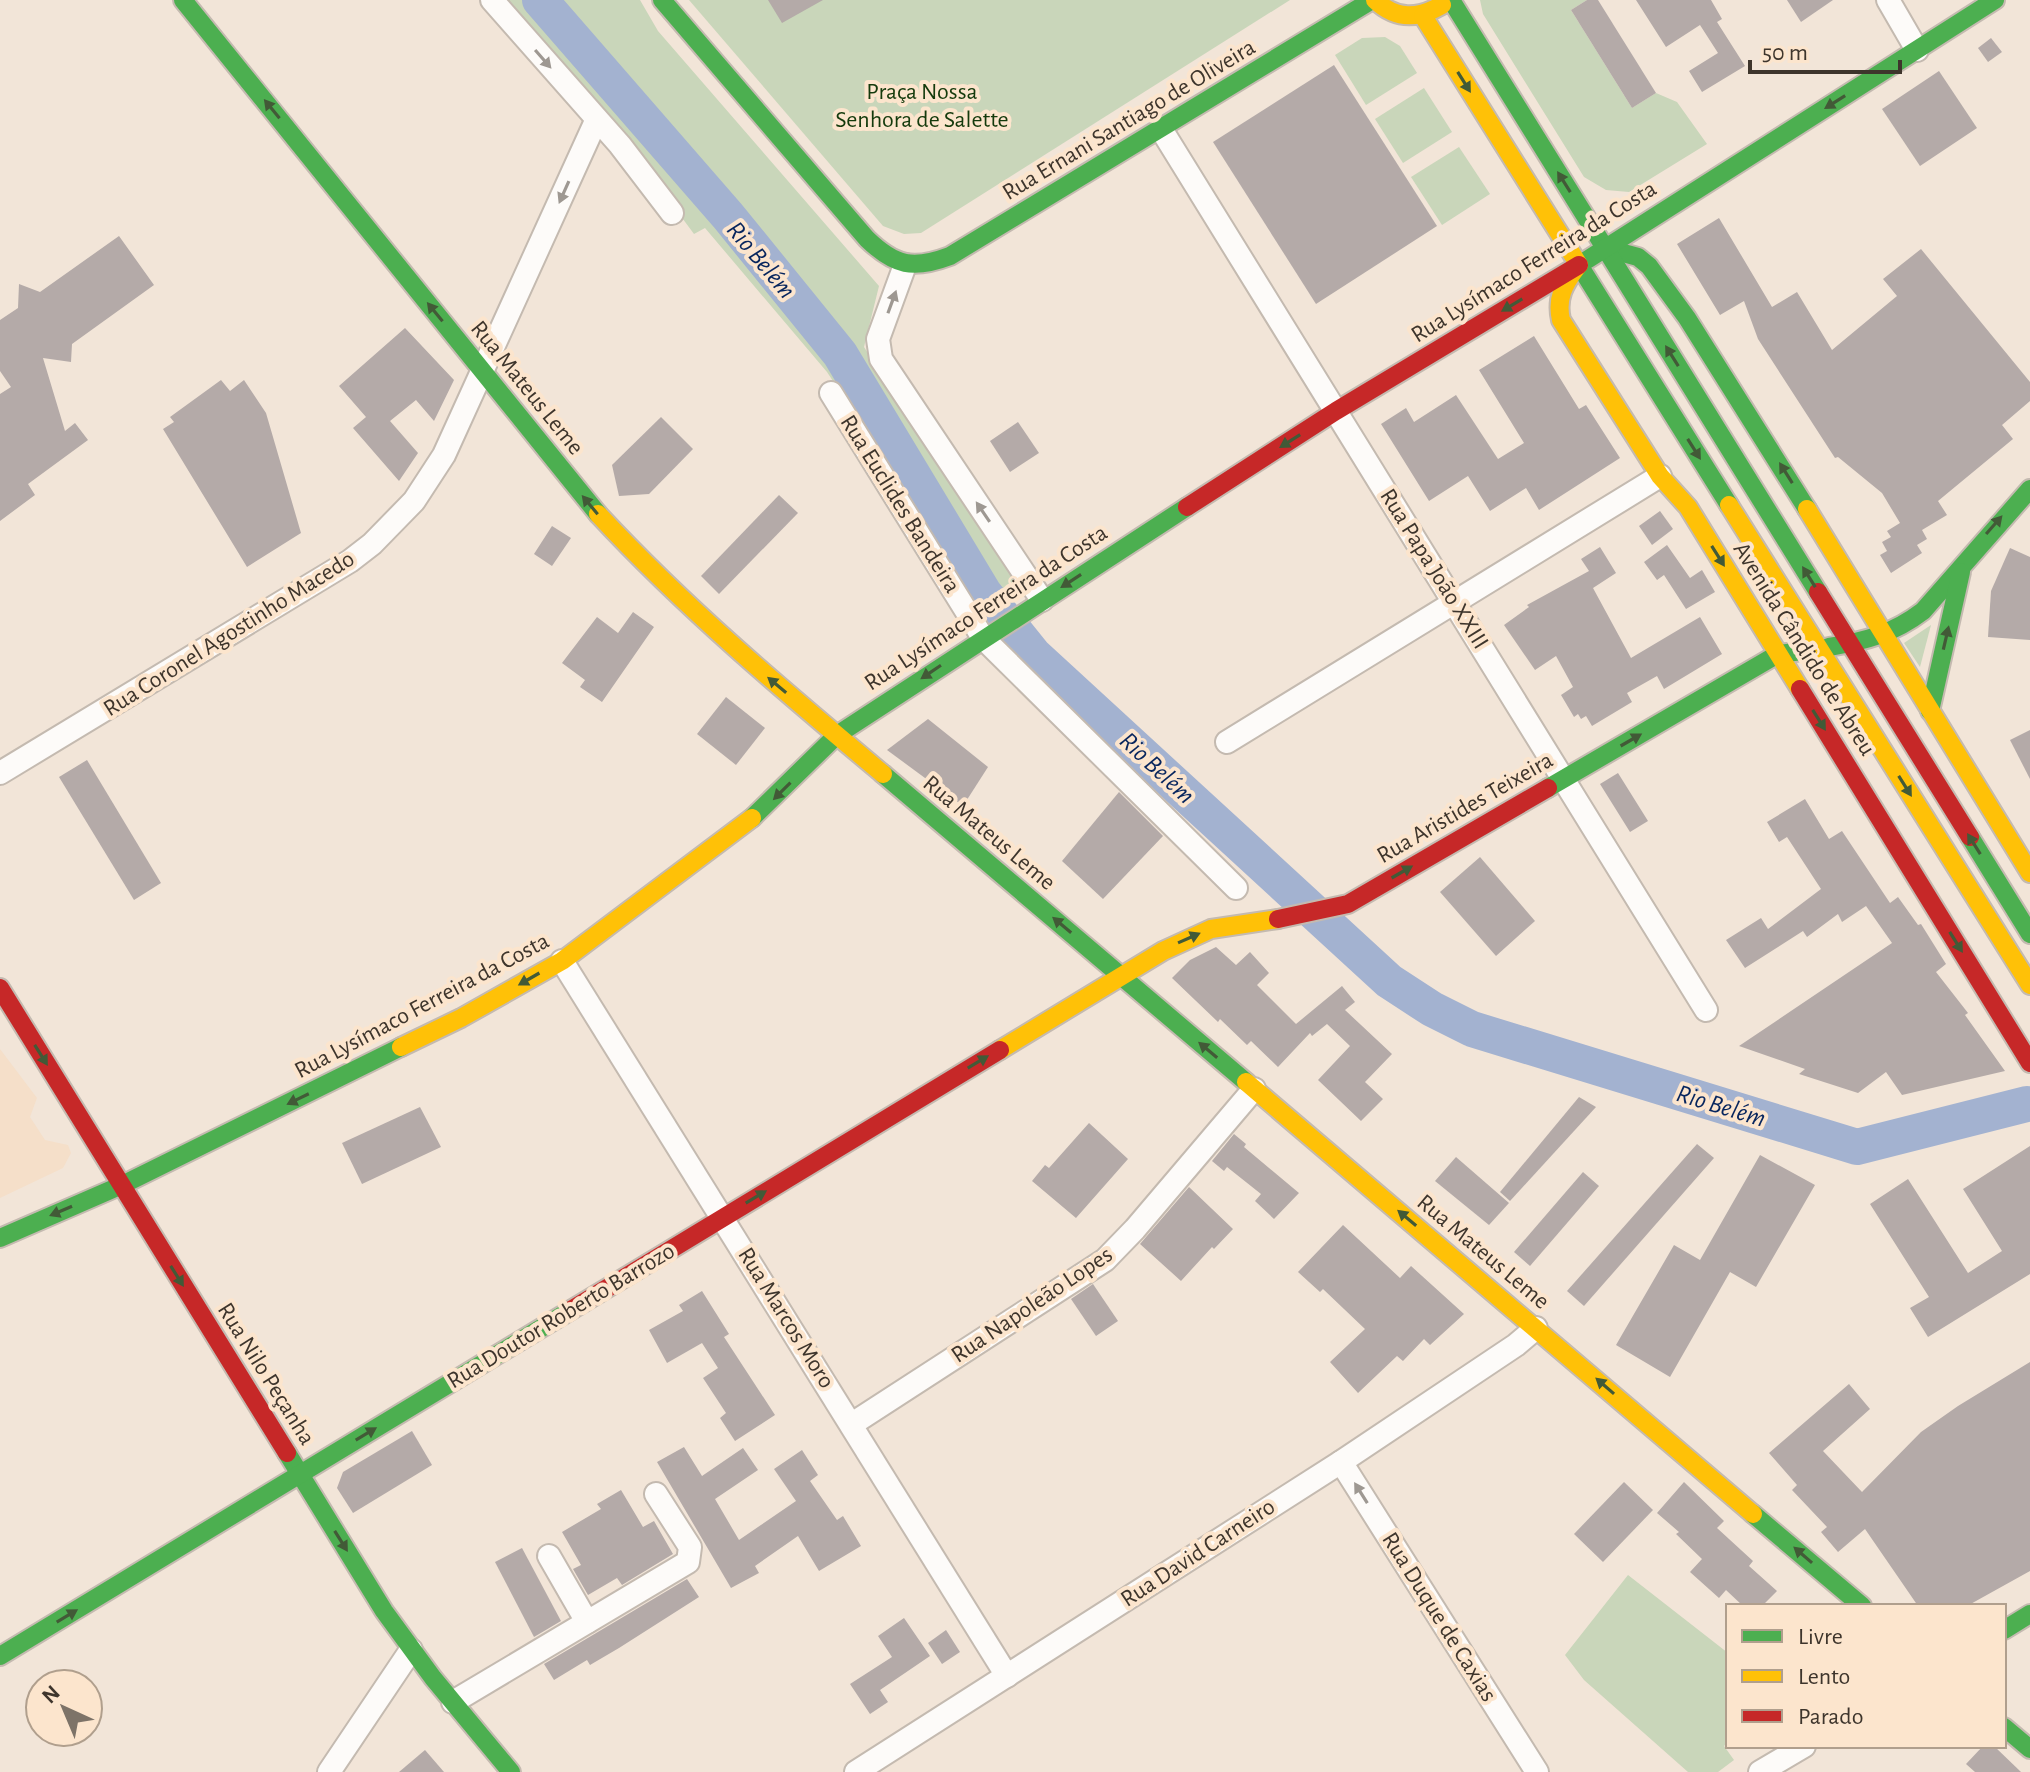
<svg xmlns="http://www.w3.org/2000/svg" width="2030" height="1772" font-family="'Alegreya Sans',sans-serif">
	<rect width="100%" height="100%" fill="#f2e5d8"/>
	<polygon fill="#f5dfc9" points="0,1049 37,1098 30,1117 45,1140 68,1145 71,1153 63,1168 0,1198"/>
	<g fill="#c9d6ba">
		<polygon points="505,0 640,0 658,31 879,286 864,347 1018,584 982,608 827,372 705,228 694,234 609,119"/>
		<polygon points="689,0 1290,0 921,233 904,234 883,226"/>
		<polygon points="1480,0 1587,0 1571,10 1632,108 1656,93 1677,102 1707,144 1629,192 1606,190 1584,177 1483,14"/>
		<polygon points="1385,37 1400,46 1417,73 1366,105 1335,55 1362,38"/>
		<polygon points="1424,88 1452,132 1403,163 1375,119"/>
		<polygon points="1459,147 1490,194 1442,225 1411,177"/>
		<polygon points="1931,625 1920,667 1904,643"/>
		<polygon points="1628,1575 1728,1653 1728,1742 1724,1746 1734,1760 1718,1772 1688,1772 1584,1680 1565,1655"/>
	</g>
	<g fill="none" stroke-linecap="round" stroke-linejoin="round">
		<polyline stroke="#a3b2d0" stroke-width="36" points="540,0 728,216 840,354 984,593 1034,655 1389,981 1432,1009 1472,1029 1857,1147 2027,1104"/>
	</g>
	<g fill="#b4aaa8">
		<polygon points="768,0 823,0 782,23"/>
		<polygon points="1587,0 1598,0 1656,93 1632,108 1571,10"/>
		<polygon points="1636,0 1711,0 1722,19 1717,22 1745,66 1702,92 1689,71 1718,53 1700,25 1666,47"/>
		<polygon points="1787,0 1833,0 1801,22"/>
		<polygon points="1991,38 2002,52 1988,62 1978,48"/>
		<polygon points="1334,65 1437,226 1316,304 1213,142"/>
		<polygon points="1939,71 1977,128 1920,166 1882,109"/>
		<polygon points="1719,218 1772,307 1797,292 1832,350 1897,296 1883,279 1921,249 2030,382 2030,401 2002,425 2013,439 1938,501 1947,515 1922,530 1927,539 1917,545 1922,553 1891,573 1880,555 1887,551 1882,542 1891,537 1887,531 1900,523 1882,493 1838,457 1835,458 1758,339 1744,301 1720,315 1677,244"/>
		<polygon points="119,236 154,285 72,344 71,362 43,358 65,431 75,423 88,440 28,484 35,495 0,521 0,394 11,387 0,371 0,320 18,308 19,284 40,292"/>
		<polygon points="405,328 454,380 434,421 416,400 390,421 418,453 399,481 353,428 366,417 339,386"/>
		<polygon points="1534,336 1579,409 1586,405 1620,458 1539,510 1526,488 1490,511 1468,476 1429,501 1381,424 1406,408 1414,422 1456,395 1498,459 1524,443 1479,370"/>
		<polygon points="221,380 230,391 244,380 266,413 301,533 247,567 163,429 174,422 170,417"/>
		<polygon points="661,417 693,449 649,494 619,496 612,465"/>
		<polygon points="1018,422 1039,453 1010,472 990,441"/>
		<polygon points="779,495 798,513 719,594 701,576"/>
		<polygon points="1660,511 1673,529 1652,545 1639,526"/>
		<polygon points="552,526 571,538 552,566 534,554"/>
		<polygon points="1667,545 1690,578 1702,570 1715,592 1686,609 1664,575 1657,580 1644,562"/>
		<polygon points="1600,547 1616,573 1593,588 1631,658 1700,617 1722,654 1664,689 1657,676 1627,693 1632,702 1592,726 1586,716 1581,719 1578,714 1574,717 1561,695 1573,687 1556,656 1535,670 1504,625 1529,607 1527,605 1589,571 1581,559"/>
		<polygon points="2010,548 2030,557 2030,640 1988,637 1991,591"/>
		<polygon points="633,612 654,627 602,702 580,687 585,680 562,663 597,617 618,633"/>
		<polygon points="726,697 765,728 736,765 697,734"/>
		<polygon points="928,719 988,767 963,806 887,750"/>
		<polygon points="2030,730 2030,779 2010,740"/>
		<polygon points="87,760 161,883 134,900 59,777"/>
		<polygon points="1618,773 1648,821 1630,832 1600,784"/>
		<polygon points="1119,792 1163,836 1103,899 1062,861"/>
		<polygon points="1805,799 1829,839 1842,831 1890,903 1898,897 1918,925 1921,924 1946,964 1936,972 1968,1013 1965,1015 2005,1071 1902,1095 1886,1072 1858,1093 1799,1074 1805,1069 1739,1046 1892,943 1866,906 1842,922 1838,914 1807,937 1803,931 1745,968 1726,940 1761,918 1768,929 1821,889 1787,837 1779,842 1767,822"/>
		<polygon points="1480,857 1535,921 1496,956 1440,892"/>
		<polygon points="1216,947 1236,965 1250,952 1269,973 1257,985 1296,1024 1342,986 1355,1002 1345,1010 1392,1054 1365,1082 1383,1099 1361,1121 1318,1080 1350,1046 1327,1024 1312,1036 1310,1033 1278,1067 1251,1041 1247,1045 1220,1019 1218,1022 1172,978 1190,960"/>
		<polygon points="1579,1097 1596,1107 1510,1201 1500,1192"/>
		<polygon points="420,1107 441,1147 362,1184 342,1143"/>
		<polygon points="1089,1123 1128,1159 1076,1218 1032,1181 1045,1165 1049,1168"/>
		<polygon points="1234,1134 1246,1144 1244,1147 1299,1193 1274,1219 1255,1201 1261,1194 1227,1167 1224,1171 1212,1161"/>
		<polygon points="1697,1144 1714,1158 1584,1306 1567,1291"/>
		<polygon points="2030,1146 2030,1274 1928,1337 1910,1308 1929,1297 1870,1204 1908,1179 1968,1273 2002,1251 1963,1189"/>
		<polygon points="1760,1155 1815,1185 1756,1287 1730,1272 1670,1377 1616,1345 1674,1245 1700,1260"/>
		<polygon points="1456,1157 1509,1203 1489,1225 1435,1181"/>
		<polygon points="1583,1172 1599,1186 1530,1266 1514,1252"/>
		<polygon points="1189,1187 1233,1229 1214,1249 1212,1247 1181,1281 1140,1244"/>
		<polygon points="1343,1225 1400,1278 1411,1266 1464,1314 1430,1345 1424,1339 1403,1361 1397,1356 1358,1393 1330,1362 1365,1329 1323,1289 1320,1292 1298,1272"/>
		<polygon points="1093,1284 1118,1321 1096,1336 1071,1299"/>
		<polygon points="702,1291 729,1334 724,1337 775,1415 735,1441 720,1418 726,1413 703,1378 718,1368 702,1343 667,1363 649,1330 683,1311 679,1305"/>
		<polygon points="2030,1362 2030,1571 1967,1606 1918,1606 1865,1529 1838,1552 1821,1532 1827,1527 1792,1490 1797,1485 1769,1453 1849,1384 1870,1409 1823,1451 1862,1492 1921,1432 1958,1406"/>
		<polygon points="412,1431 432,1465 353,1513 337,1488 343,1472"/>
		<polygon points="684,1447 702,1476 743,1448 758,1470 715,1499 739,1540 796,1501 774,1469 802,1450 818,1475 810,1481 837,1520 843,1516 861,1546 819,1571 798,1536 755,1566 759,1573 731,1588 657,1462"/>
		<polygon points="1624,1482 1653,1510 1603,1562 1574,1534"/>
		<polygon points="1684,1482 1724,1521 1717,1528 1753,1561 1749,1566 1777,1591 1762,1606 1743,1606 1726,1590 1719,1598 1690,1572 1702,1559 1676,1534 1679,1532 1657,1513"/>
		<polygon points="621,1490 643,1527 654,1521 673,1554 622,1585 617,1578 588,1595 573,1569 581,1565 562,1532 601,1509 597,1504"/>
		<polygon points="522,1548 561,1621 534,1637 495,1562"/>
		<polygon points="687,1579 699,1597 619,1648 590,1665 587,1660 554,1680 544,1664"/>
		<polygon points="904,1618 930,1656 880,1690 888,1702 870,1714 850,1684 892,1657 878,1636"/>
		<polygon points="946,1630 960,1652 942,1664 928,1643"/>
		<polygon points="1983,1746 1994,1746 2021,1772 1975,1772 1966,1764"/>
		<polygon points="425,1750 444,1772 399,1772"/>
	</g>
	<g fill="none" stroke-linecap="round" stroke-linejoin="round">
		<defs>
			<g id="street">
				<polyline points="492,0 620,145 672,213"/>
				<polyline points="1888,0 1917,50"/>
				<polyline points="1161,129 1706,1010"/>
				<polyline points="905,265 878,339 881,359 1042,600"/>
				<polyline points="831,393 983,638 1236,888"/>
				<polyline points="1227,742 1660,476"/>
				<polyline points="0,773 350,561 372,544 414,501 444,455 596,121"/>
				<polyline points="562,961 1007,1676"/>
				<polyline points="852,1424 1105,1260 1135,1229 1254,1089"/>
				<polyline points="1341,1462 1537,1772"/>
				<polyline points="549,1556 587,1622"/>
				<polyline points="453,1702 688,1562 690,1547 656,1494"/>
				<polyline points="329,1772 411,1650"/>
				<polyline points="856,1772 1341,1462 1516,1345 1536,1328"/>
				<polyline points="1760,1772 1804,1746"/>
			</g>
			<g id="fast">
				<polyline points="183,0 598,514"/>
				<path d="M662,0l205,239c28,27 46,31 83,17l422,-256"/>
				<polyline points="1451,0 1605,248 1638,257 1649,266 1687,318 1807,509"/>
				<polyline points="1605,248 1818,592"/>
				<polyline points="1729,505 1579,265 1995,0"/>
				<path d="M1829,647c36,-6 64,-13 94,-36l107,-122"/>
				<polyline points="1930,711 1961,572"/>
				<polyline points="883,774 1246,1082"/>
				<polyline points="1548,788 1778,654 1819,649"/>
				<polyline points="752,818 837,735 1187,507"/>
				<polyline points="1970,837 2030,934"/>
				<polyline points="0,1238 122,1185 401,1047"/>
				<polyline points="287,1453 384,1611 433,1678 511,1772"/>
				<polyline points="1753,1514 1862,1606"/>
				<polyline points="2004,1630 2030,1614"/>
				<polyline points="0,1656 571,1310"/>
				<polyline points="2004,1727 2030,1749"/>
			</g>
			<g id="slow">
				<path d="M1375,0c21,20 43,19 67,5"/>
				<polyline points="1423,16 1579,265"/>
				<path d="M1577,267c-13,17 -21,31 -16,53l99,156 28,31 112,182"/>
				<polyline points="1729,505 2030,985"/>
				<polyline points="1807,509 2030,873"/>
				<path d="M598,514c88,95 186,177 285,260"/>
				<polyline points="401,1047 461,1018 562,961 752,818"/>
				<polyline points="1000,1050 1163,951 1211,929 1278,919"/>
				<polyline points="1246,1082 1753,1514"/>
			</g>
			<g id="jam">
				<polyline points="1187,507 1336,411 1579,265"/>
				<polyline points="1818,592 1970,837"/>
				<polyline points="1800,689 2030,1063"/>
				<polyline points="1278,919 1348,904 1548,788"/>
				<polyline points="0,988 287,1453"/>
				<polyline points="571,1310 1000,1050"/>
			</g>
		</defs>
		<use href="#street" stroke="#c4bab0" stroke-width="26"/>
		<use href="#fast" stroke="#c4bab0" stroke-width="22"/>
		<use href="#slow" stroke="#c4bab0" stroke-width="22"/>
		<use href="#jam" stroke="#c4bab0" stroke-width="22"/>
		<use href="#street" stroke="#fdfbf9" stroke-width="22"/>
		<use href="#fast" stroke="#4caf50" stroke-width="18"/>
		<use href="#slow" stroke="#ffc107" stroke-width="18"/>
		<use href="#jam" stroke="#c62828" stroke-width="18"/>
	</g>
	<defs><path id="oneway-solid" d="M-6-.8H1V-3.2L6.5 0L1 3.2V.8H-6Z" transform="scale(2)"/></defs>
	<g fill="#9e9892">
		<use href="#oneway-solid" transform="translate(543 59) rotate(49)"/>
		<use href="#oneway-solid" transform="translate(564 192) rotate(114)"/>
		<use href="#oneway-solid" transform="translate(892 302) rotate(-70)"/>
		<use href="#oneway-solid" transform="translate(983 512) rotate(-124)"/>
		<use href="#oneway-solid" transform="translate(1361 1493) rotate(-122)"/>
	</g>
	<g fill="#425a37">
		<use href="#oneway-solid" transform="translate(1464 82) rotate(58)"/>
		<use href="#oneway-solid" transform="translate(1835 102) rotate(148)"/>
		<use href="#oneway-solid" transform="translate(272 109) rotate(-129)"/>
		<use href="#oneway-solid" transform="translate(1564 182) rotate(-122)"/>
		<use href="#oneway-solid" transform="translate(1512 305) rotate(149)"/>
		<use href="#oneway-solid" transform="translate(435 312) rotate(-129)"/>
		<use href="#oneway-solid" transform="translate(1672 356) rotate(-122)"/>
		<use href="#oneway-solid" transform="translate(1290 441) rotate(148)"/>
		<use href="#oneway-solid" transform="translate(1694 449) rotate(58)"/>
		<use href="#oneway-solid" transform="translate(1786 473) rotate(-122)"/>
		<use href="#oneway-solid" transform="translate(590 505) rotate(-130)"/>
		<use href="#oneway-solid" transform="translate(1994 525) rotate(-49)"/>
		<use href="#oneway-solid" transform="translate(1718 556) rotate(58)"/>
		<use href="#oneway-solid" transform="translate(1809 577) rotate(-122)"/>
		<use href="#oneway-solid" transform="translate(1071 581) rotate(147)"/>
		<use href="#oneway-solid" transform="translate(1946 638) rotate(-77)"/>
		<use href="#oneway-solid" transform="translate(931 672) rotate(146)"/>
		<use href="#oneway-solid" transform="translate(777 685) rotate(-140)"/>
		<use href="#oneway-solid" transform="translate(1819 720) rotate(58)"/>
		<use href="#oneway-solid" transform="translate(1631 740) rotate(-30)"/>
		<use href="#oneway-solid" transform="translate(1905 786) rotate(58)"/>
		<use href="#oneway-solid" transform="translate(782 791) rotate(135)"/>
		<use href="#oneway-solid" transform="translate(1974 844) rotate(-122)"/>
		<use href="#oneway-solid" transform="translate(1402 872) rotate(-30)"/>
		<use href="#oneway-solid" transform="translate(1062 925) rotate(-140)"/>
		<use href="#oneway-solid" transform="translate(1189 938) rotate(-24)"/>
		<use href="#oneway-solid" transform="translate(1956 942) rotate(58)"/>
		<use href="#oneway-solid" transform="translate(529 979) rotate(150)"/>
		<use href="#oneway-solid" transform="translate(1208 1050) rotate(-140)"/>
		<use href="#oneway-solid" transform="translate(41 1055) rotate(58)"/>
		<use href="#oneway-solid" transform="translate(978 1062) rotate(-31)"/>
		<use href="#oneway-solid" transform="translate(298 1099) rotate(154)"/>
		<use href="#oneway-solid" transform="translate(756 1197) rotate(-31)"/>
		<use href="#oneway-solid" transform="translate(61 1211) rotate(157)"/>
		<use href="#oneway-solid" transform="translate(1407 1218) rotate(-140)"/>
		<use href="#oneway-solid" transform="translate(177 1276) rotate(58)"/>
		<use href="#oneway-solid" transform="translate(1605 1386) rotate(-139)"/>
		<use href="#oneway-solid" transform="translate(366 1434) rotate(-31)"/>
		<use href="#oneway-solid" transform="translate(341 1541) rotate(58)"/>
		<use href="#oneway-solid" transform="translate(1803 1555) rotate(-139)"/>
		<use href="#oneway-solid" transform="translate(67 1616) rotate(-31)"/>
	</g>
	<g text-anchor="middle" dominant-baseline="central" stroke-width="8" stroke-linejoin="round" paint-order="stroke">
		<g font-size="24" fill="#143a0c" stroke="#fce5cd">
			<text x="922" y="92">Praça Nossa<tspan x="922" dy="28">Senhora de Salette</tspan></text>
		</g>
		<g font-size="24" fill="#3e352c" stroke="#fce5cd">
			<text transform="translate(1129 120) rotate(-31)">Rua Ernani Santiago de Oliveira</text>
			<text transform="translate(1534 262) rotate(-32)">Rua Lysímaco Ferreira da Costa</text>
			<text transform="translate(527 388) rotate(51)">Rua Mateus Leme</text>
			<text transform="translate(900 504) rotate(58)">Rua Euclides Bandeira</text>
			<text transform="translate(1434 569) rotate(58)">Rua Papa João XXIII</text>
			<text transform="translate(986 608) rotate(-33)">Rua Lysímaco Ferreira da Costa</text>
			<text transform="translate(229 634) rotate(-32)">Rua Coronel Agostinho Macedo</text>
			<text transform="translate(1804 649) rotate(58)">Avenida Cândido de Abreu</text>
			<text transform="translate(1465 808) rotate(-30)">Rua Aristides Teixeira</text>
			<text transform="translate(989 833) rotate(40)">Rua Mateus Leme</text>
			<text transform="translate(422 1006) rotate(-28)">Rua Lysímaco Ferreira da Costa</text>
			<text transform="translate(1483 1252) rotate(40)">Rua Mateus Leme</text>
			<text transform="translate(1032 1305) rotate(-34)">Rua Napoleão Lopes</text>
			<text transform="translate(561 1316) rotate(-31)">Rua Doutor Roberto Barrozo</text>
			<text transform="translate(786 1318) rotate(58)">Rua Marcos Moro</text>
			<text transform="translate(266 1374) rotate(58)">Rua Nilo Peçanha</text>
			<text transform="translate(1198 1553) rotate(-33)">Rua David Carneiro</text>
			<text transform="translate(1439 1617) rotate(58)">Rua Duque de Caxias</text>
		</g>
		<g font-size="26" font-style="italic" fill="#07255d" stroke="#fce5cd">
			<text transform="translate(761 260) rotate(50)">Rio Belém</text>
			<text transform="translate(1157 768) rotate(43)">Rio Belém</text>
			<text transform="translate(1721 1106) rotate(17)">Rio Belém</text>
		</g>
	</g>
	<rect x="1726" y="1604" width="280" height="144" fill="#fce5cd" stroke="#b09f8d" stroke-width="2"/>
	<rect x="1742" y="1630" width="40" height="12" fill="#4caf50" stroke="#b09f8d" stroke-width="2"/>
	<text x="1798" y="1644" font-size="24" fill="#3e352c">Livre</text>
	<rect x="1742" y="1670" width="40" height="12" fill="#ffc107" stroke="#b09f8d" stroke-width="2"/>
	<text x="1798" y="1684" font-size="24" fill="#3e352c">Lento</text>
	<rect x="1742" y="1710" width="40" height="12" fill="#c62828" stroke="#b09f8d" stroke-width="2"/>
	<text x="1798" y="1724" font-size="24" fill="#3e352c">Parado</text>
	<g transform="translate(64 1708) rotate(316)"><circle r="38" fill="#fce5cd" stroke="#b09f8d" stroke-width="2"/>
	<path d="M0-6L14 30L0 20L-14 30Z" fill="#7d7368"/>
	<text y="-12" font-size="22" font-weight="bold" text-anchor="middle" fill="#3e352c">N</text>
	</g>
	<path d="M1750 60v12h150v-12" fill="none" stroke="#3e352c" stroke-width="4"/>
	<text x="1762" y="60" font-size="24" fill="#3e352c" stroke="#fce5cd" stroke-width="6" paint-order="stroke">50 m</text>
</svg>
